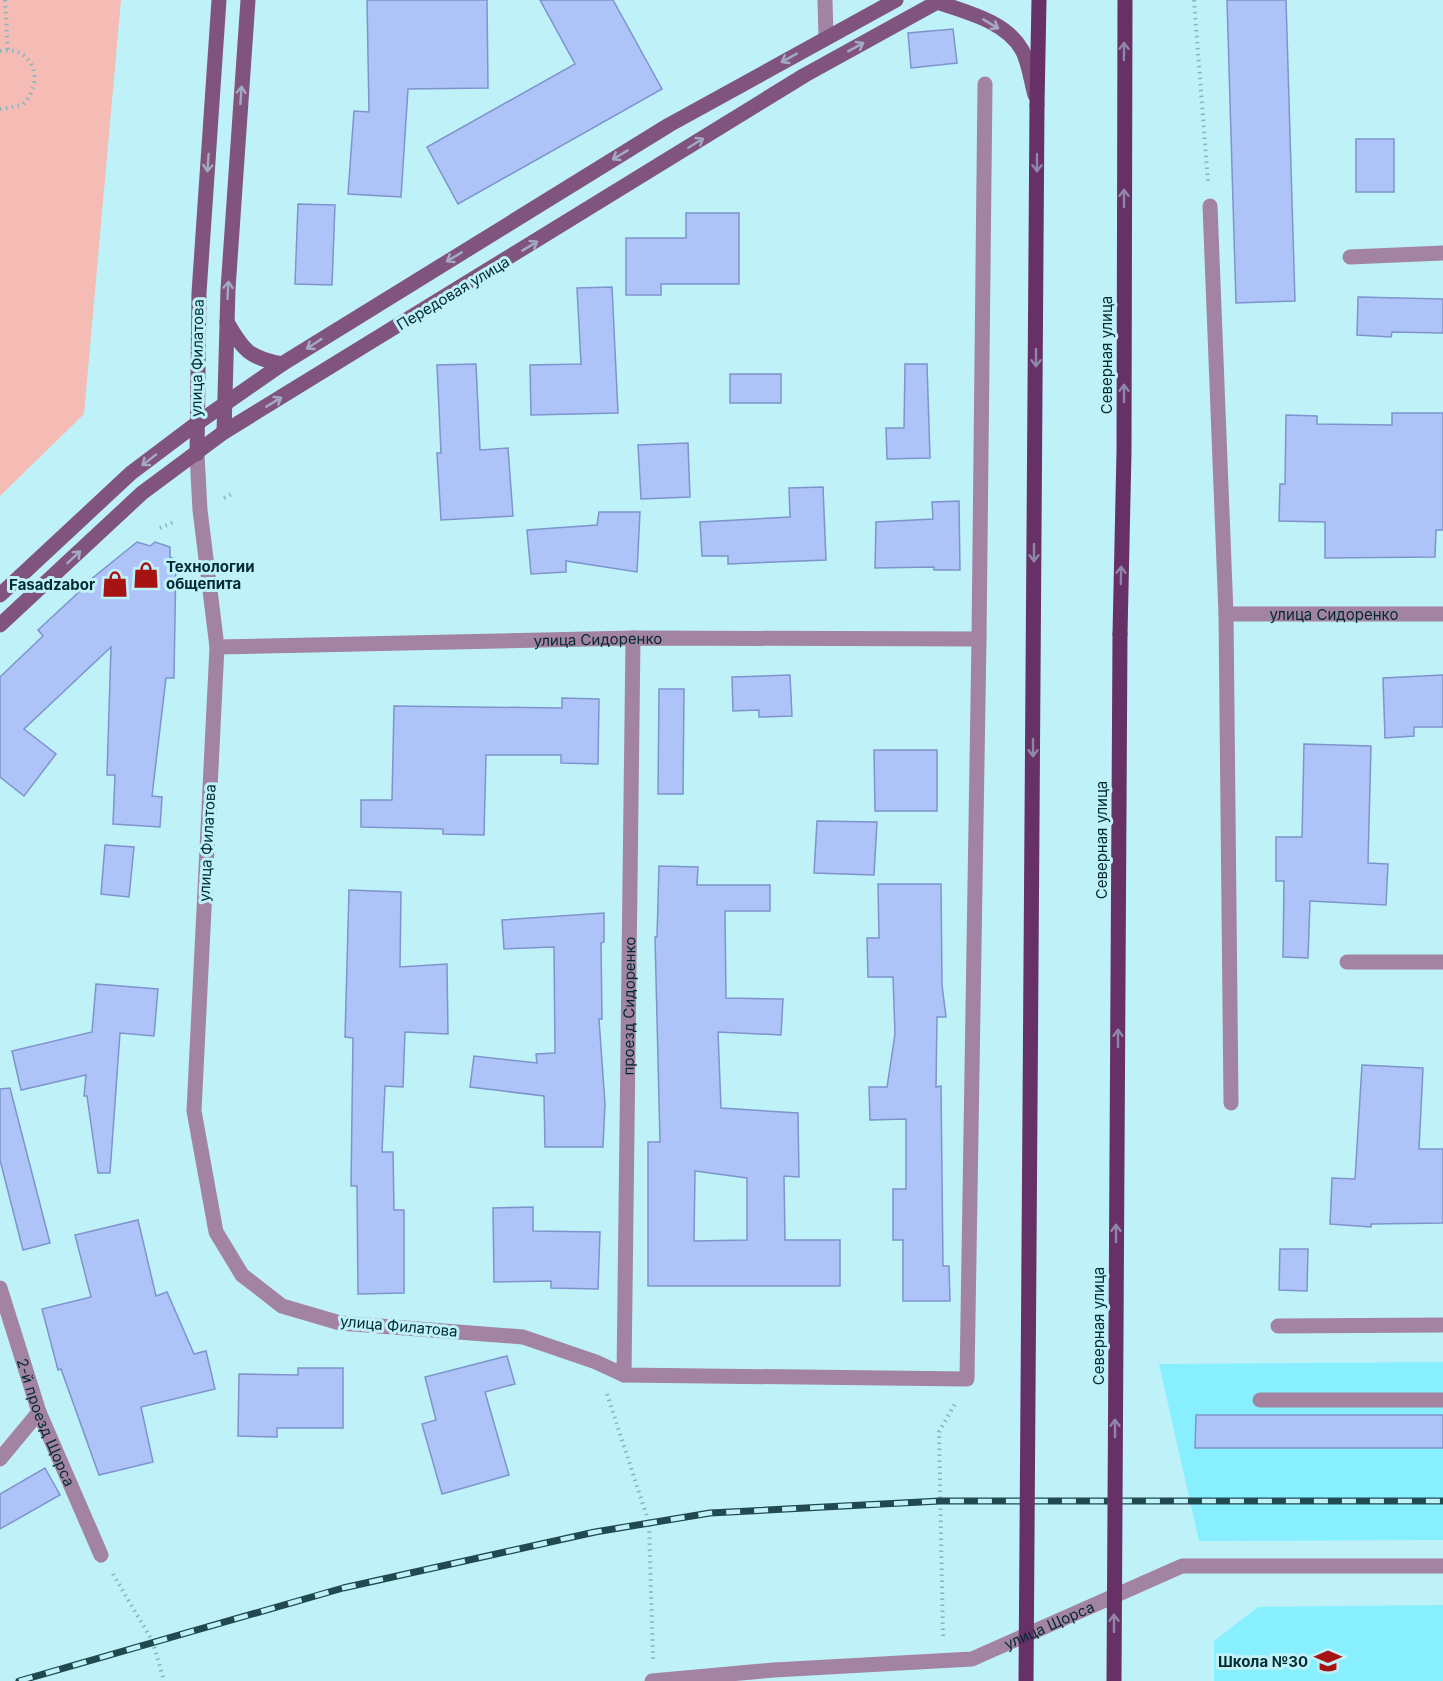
<svg xmlns="http://www.w3.org/2000/svg" width="1443" height="1681" font-family="Inter,sans-serif">
	<rect width="100%" height="100%" fill="#bff1f9"/>
	<g fill="#88effe">
		<polygon points="1443,1362 1443,1540 1199,1541 1159,1364"/>
		<polygon points="1443,1605 1443,1681 1214,1681 1214,1641 1258,1607"/>
	</g>
	<polygon fill="#f4bcb4" points="0,0 121,0 84,414 0,496"/>
	<g fill="#aec3f7" stroke="#7e94cc" stroke-width="1.5" fill-rule="evenodd">
		<polygon points="367,0 487,0 488,88 408,89 401,197 348,194 354,111 369,112"/>
		<polygon points="540,0 613,0 662,89 458,204 427,147 575,64"/>
		<polygon points="1227,0 1286,0 1295,301 1236,303"/>
		<polygon points="953,29 957,63 911,68 908,33"/>
		<rect x="1356" y="139" width="38" height="53"/>
		<polygon points="298,204 335,205 332,285 295,284"/>
		<polygon points="686,213 739,213 739,284 661,284 661,295 626,295 626,238 686,238"/>
		<polygon points="612,287 618,413 531,415 530,365 581,364 577,288"/>
		<polygon points="1358,297 1443,299 1443,333 1392,332 1391,337 1357,335"/>
		<polygon points="476,364 480,450 508,448 513,516 441,520 437,453 441,453 437,365"/>
		<polygon points="905,364 927,364 930,458 887,459 886,428 904,428"/>
		<rect x="730" y="374" width="51" height="29"/>
		<polygon points="1392,413 1443,413 1443,530 1436,530 1435,557 1325,558 1325,522 1279,521 1280,484 1285,484 1286,415 1317,416 1317,424 1392,425"/>
		<polygon points="688,443 690,497 641,499 638,445"/>
		<polygon points="823,487 826,560 728,564 728,556 702,556 700,522 790,517 789,488"/>
		<polygon points="959,501 960,570 934,570 934,567 875,568 876,522 933,519 932,502"/>
		<polygon points="599,512 640,512 637,572 566,561 566,572 531,574 527,530 597,525"/>
		<polygon points="137,542 150,546 155,542 170,547 170,557 176,560 174,678 166,678 152,796 162,797 160,827 113,824 115,775 107,775 111,647 24,729 56,754 24,796 0,777 0,677 43,636 38,630 80,591 79,589"/>
		<polygon points="790,675 792,716 759,717 759,710 733,711 732,677"/>
		<polygon points="1443,675 1443,727 1414,727 1414,736 1385,738 1383,678"/>
		<polygon points="659,689 684,689 683,794 658,794"/>
		<polygon points="562,698 599,699 598,764 561,763 561,755 486,755 484,835 443,834 443,829 361,827 361,800 392,800 394,706 562,708"/>
		<polygon points="1304,744 1371,746 1368,863 1388,864 1386,905 1310,901 1308,958 1283,957 1284,881 1276,881 1276,837 1302,837"/>
		<polygon points="874,750 937,750 937,811 875,811"/>
		<polygon points="817,821 877,822 874,875 814,873"/>
		<polygon points="105,845 134,847 129,897 101,894"/>
		<path d="M659,866l39,1 -1,18h73v26h-45l1,87 57,1 -2,36 -63,-3 3,76 77,5 1,64 -15,-1 1,64h55v46h-192v-144h12l-5,-205h2zM695,1171l52,7v62l-53,1z"/>
		<polygon points="878,884 941,884 942,985 946,1017 937,1017 936,1087 941,1086 943,1266 949,1266 950,1301 903,1301 903,1240 893,1240 893,1189 906,1189 906,1119 870,1120 869,1087 887,1087 895,1034 893,977 868,977 867,938 879,938"/>
		<polygon points="349,890 401,892 400,967 447,964 448,1034 405,1032 403,1087 385,1086 382,1152 393,1152 394,1210 404,1210 404,1293 358,1294 357,1186 351,1186 353,1038 345,1037"/>
		<polygon points="604,913 604,942 601,943 602,1019 599,1019 605,1104 603,1147 545,1147 544,1096 470,1087 474,1056 537,1063 536,1054 555,1053 554,947 504,949 502,920"/>
		<polygon points="96,984 158,989 154,1036 120,1033 110,1173 98,1173 87,1096 84,1096 86,1075 21,1090 12,1051 92,1032"/>
		<polygon points="1362,1065 1423,1068 1419,1149 1443,1149 1443,1223 1371,1224 1371,1227 1330,1224 1332,1178 1355,1179"/>
		<polygon points="10,1088 50,1243 23,1250 0,1160 0,1089"/>
		<polygon points="533,1207 533,1231 600,1232 598,1289 551,1288 551,1281 494,1282 493,1208"/>
		<polygon points="138,1220 156,1296 167,1292 194,1354 206,1351 215,1389 141,1407 153,1462 99,1475 61,1369 58,1370 42,1309 91,1297 75,1235"/>
		<polygon points="1280,1249 1308,1249 1307,1291 1279,1290"/>
		<polygon points="507,1356 515,1384 485,1392 509,1475 442,1494 422,1424 436,1420 425,1377"/>
		<polygon points="298,1368 343,1368 343,1428 277,1428 277,1437 238,1436 239,1374 298,1375"/>
		<polygon points="1196,1415 1443,1415 1443,1448 1195,1448"/>
		<polygon points="45,1468 60,1495 0,1529 0,1494"/>
	</g>
	<g fill="none" stroke-linecap="round" stroke-linejoin="round">
		<g stroke="#86b6bd" stroke-width="4" stroke-dasharray="1.5 4.5" stroke-linecap="butt">
			<polyline points="5,0 8,51"/>
			<polyline points="1194,0 1208,182"/>
			<path d="M0,51c35,-6 45,33 22,54l-22,4"/>
			<polyline points="224,498 232,494"/>
			<polyline points="160,528 176,521"/>
			<polyline points="607,1394 649,1523 653,1659"/>
			<polyline points="113,1574 153,1642 164,1681"/>
			<polyline points="943,1636 939,1432 956,1402"/>
		</g>
		<g stroke="#a383a2" stroke-width="15">
			<polyline points="1210,206 1226,614 1231,1103"/>
			<polyline points="1350,257 1443,253"/>
			<polyline points="1347,962 1443,962"/>
			<polyline points="1260,1400 1443,1400"/>
			<polyline points="0,1459 39,1412"/>
		</g>
		<g stroke="#a383a2" stroke-width="15">
			<polyline points="825,0 826,37"/>
			<polyline points="197,454 200,510 217,647 194,1111 216,1232 242,1275 282,1306 340,1323 523,1337 596,1362 624,1375 967,1379 979,639 985,84"/>
			<path id="s1" d="M1226,614h217"/>
			<path id="s2" d="M217,647l416,-9 346,1"/>
			<path id="s3" d="M0,1288l39,124 62,143"/>
			<polyline points="1278,1326 1443,1325"/>
			<path id="s4" d="M624,1375l9,-737"/>
			<path id="s5" d="M652,1681l122,-11 198,-11 210,-93h261"/>
		</g>
		<g stroke="#81537f" stroke-width="15">
			<path d="M937,2c28,10 69,19 85,48 7,12 9,32 13,45"/>
			<path d="M227,322c16,28 22,36 55,42"/>
			<polyline points="224,432 228,289 248,0"/>
			<polyline points="197,454 199,293 219,0"/>
			<polyline points="0,595 131,473 196,424 282,364 669,125 896,0"/>
			<polyline points="0,625 142,493 224,432 805,75 941,0"/>
		</g>
		<g stroke="#673066" stroke-width="15">
			<polyline points="1037,105 1039,0"/>
			<polyline points="1120,634 1124,452 1125,0"/>
		</g>
		<defs>
			<polyline id="rail" points="19,1681 343,1588 595,1532 710,1513 940,1501 1443,1501"/>
		</defs>
		<use href="#rail" stroke="#204a50" stroke-width="7"/>
		<use href="#rail" stroke="#bff1f9" stroke-width="4.5" stroke-dasharray="14" stroke-linecap="butt"/>
		<g stroke="#673066" stroke-width="15">
			<polyline points="1026,1681 1037,105"/>
			<polyline points="1114,1681 1120,634"/>
		</g>
	</g>
	<defs><path id="oneway-shaft" d="M-6 0H5M1.5-3L5.5 0L1.5 3" fill="none" stroke-width="1.6" stroke-linecap="round" stroke-linejoin="round" transform="scale(1.5)"/></defs>
	<g stroke="#a3aac2">
		<use href="#oneway-shaft" transform="translate(991 24) rotate(31)"/>
		<use href="#oneway-shaft" transform="translate(856 47) rotate(-29)"/>
		<use href="#oneway-shaft" transform="translate(789 58) rotate(151)"/>
		<use href="#oneway-shaft" transform="translate(241 95) rotate(-86)"/>
		<use href="#oneway-shaft" transform="translate(696 143) rotate(-32)"/>
		<use href="#oneway-shaft" transform="translate(620 155) rotate(149)"/>
		<use href="#oneway-shaft" transform="translate(208 163) rotate(94)"/>
		<use href="#oneway-shaft" transform="translate(530 246) rotate(-31)"/>
		<use href="#oneway-shaft" transform="translate(454 257) rotate(149)"/>
		<use href="#oneway-shaft" transform="translate(228 290) rotate(-87)"/>
		<use href="#oneway-shaft" transform="translate(314 344) rotate(147)"/>
		<use href="#oneway-shaft" transform="translate(274 402) rotate(-31)"/>
		<use href="#oneway-shaft" transform="translate(149 460) rotate(142)"/>
		<use href="#oneway-shaft" transform="translate(74 557) rotate(-43)"/>
	</g>
	<g stroke="#8f87a8">
		<use href="#oneway-shaft" transform="translate(1124 51) rotate(-89)"/>
		<use href="#oneway-shaft" transform="translate(1037 163) rotate(90)"/>
		<use href="#oneway-shaft" transform="translate(1124 198) rotate(-90)"/>
		<use href="#oneway-shaft" transform="translate(1036 358) rotate(90)"/>
		<use href="#oneway-shaft" transform="translate(1124 393) rotate(-90)"/>
		<use href="#oneway-shaft" transform="translate(1034 553) rotate(90)"/>
		<use href="#oneway-shaft" transform="translate(1121 575) rotate(-89)"/>
		<use href="#oneway-shaft" transform="translate(1033 748) rotate(90)"/>
		<use href="#oneway-shaft" transform="translate(1118 1038) rotate(-90)"/>
		<use href="#oneway-shaft" transform="translate(1116 1233) rotate(-90)"/>
		<use href="#oneway-shaft" transform="translate(1115 1428) rotate(-90)"/>
		<use href="#oneway-shaft" transform="translate(1114 1623) rotate(-90)"/>
	</g>
	<defs>
		<symbol id="shop-bare" viewBox="-9 -9 18 18"><path d="M-5-2.5h2.3a2.7 3.5 0 0 1 5.4 0H5L5.5 6h-11ZM-1.5-2.5h3a1.5 2.3 0 0 0-3 0Z" fill="#a71313" stroke="#bff1f9" stroke-width="2.5" paint-order="stroke"/></symbol>
		<symbol id="school-bare" viewBox="-9 -9 18 18"><path d="M0-5L7-2L0 1L-7-2ZM-4 1L0 2.5L4 1V4Q0 6-4 4Z" fill="#a71313" stroke="#bff1f9" stroke-width="2.5" paint-order="stroke"/></symbol>
	</defs>
	<g fill-rule="evenodd">
		<use href="#shop-bare" x="127" y="556" width="38" height="38"/>
		<use href="#shop-bare" x="96" y="565" width="38" height="38"/>
		<use href="#school-bare" x="1309" y="1642" width="38" height="38"/>
	</g>
	<g text-anchor="middle" dominant-baseline="central" stroke-width="6" stroke-linejoin="round" paint-order="stroke">
		<g font-size="15" fill="#022b30" stroke="#bff1f9">
			<text transform="translate(453 293) rotate(-31)">Передовая улица</text>
			<text transform="translate(1106 355) rotate(-90)">Северная улица</text>
			<text transform="translate(197 358) rotate(-89)">улица Филатова</text>
			<text stroke="none"><textPath href="#s1" startOffset="108">улица Сидоренко</textPath></text>
			<text stroke="none"><textPath href="#s2" startOffset="381">улица Сидоренко</textPath></text>
			<text transform="translate(1101 840) rotate(-90)">Северная улица</text>
			<text transform="translate(207 843) rotate(-87)">улица Филатова</text>
			<text stroke="none"><textPath href="#s4" startOffset="369">проезд Сидоренко</textPath></text>
			<text transform="translate(399 1326) rotate(5)">улица Филатова</text>
			<text transform="translate(1098 1326) rotate(-90)">Северная улица</text>
			<text stroke="none"><textPath href="#s3" startOffset="142">2-й проезд Щорса</textPath></text>
			<text stroke="none"><textPath href="#s5" startOffset="405">улица Щорса</textPath></text>
		</g>
		<g font-size="15" font-weight="bold" fill="#022b30" stroke="#bff1f9" text-anchor="end">
			<text x="166" y="566" text-anchor="start">Технологии<tspan x="166" dy="17">общепита</tspan></text>
			<text x="95" y="584">Fasadzabor</text>
			<text x="1308" y="1661">Школа №30</text>
		</g>
	</g>
</svg>
